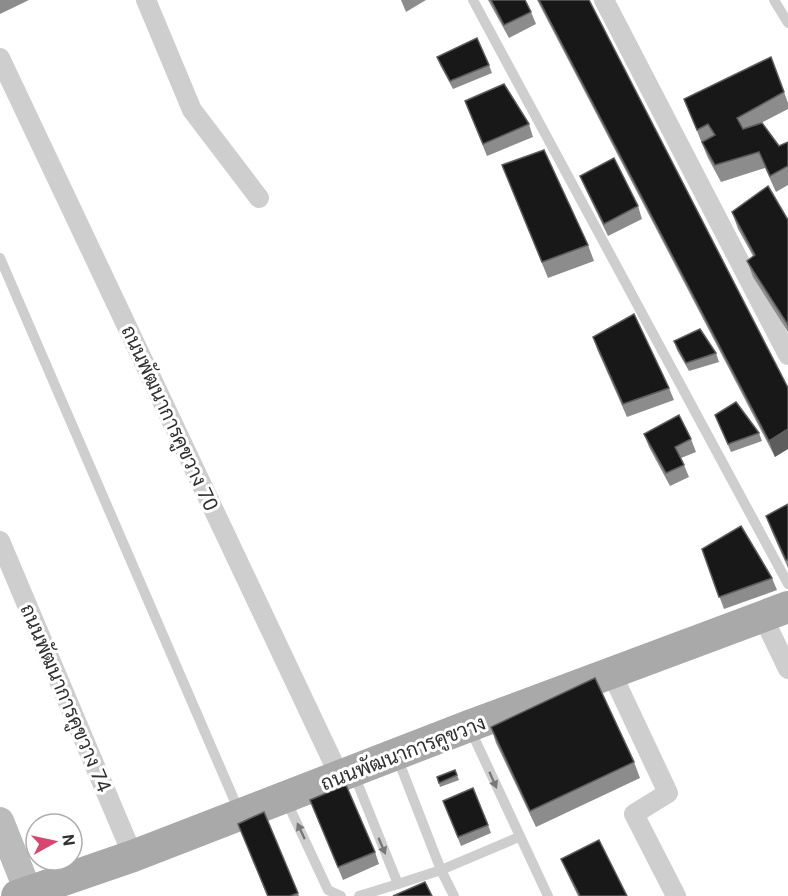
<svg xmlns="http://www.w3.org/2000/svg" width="788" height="896" font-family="Roboto,Sarabun,sans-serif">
	<rect width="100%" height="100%" fill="#fff"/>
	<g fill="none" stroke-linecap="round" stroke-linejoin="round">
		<g stroke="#cecece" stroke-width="10">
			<polyline points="473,0 788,584"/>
			<polyline points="774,0 788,23"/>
			<polyline points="0,258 239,811"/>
			<polyline points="470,729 548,896"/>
			<polyline points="397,757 441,870 454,896"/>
			<polyline points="353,772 398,884 359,896"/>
			<polyline points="286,800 328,890 341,896"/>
			<polyline points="398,884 441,870 519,837"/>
		</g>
		<g stroke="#cecece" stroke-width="20">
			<polyline points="146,0 192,110 259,198"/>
			<polyline points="604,0 788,355"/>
			<polyline points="0,58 340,777"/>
			<polyline points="0,541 133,856"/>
			<polyline points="763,617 788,669"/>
			<polyline points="612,674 668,793 634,814 676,896"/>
		</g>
		<polyline stroke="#bbb" stroke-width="28" points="0,821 28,891"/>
		<polyline stroke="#a9a9a9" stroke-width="32" points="17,896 133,856 469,726 788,607"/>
	</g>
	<g fill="#8c8c8c">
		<polygon points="0,0 29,0 0,14"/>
		<polygon points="401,0 426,0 406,12"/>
		<polygon points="488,0 525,0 531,12 536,24 509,38"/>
		<polygon points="537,0 589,0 788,388 775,457"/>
		<polygon points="437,57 489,65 492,73 453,89 440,65"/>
		<polygon points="771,57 788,103 788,109 761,123 779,146 788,142 788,185 776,192 765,168 721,182 708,158 684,99"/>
		<polygon points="465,101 529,124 533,137 487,156"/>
		<polygon points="502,165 588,245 594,261 548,278"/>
		<polygon points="580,176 638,206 642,219 608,236 585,188"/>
		<polygon points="732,212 788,220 788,332 753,277 747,261 753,256 738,229"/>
		<polygon points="593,337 669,388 674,400 627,417 597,349"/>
		<polygon points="674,341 716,353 719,362 689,371 677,350"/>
		<polygon points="715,415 759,433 762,441 731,452"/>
		<polygon points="644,434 691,439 696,452 681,458 689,477 670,486 649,447"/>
		<polygon points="788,504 788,568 772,532 766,516"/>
		<polygon points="702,549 772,578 777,590 724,609"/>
		<polygon points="491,727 634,762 640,778 536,827 496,743"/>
		<polygon points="455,770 459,780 440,787 437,777"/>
		<polygon points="310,800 375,852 379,864 343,880"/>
		<polygon points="443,801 488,825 491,833 461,846"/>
		<polygon points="264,812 299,896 267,896 243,836 238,824"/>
		<polygon points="561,859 627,896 578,896 566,871"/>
	</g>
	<polygon fill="#5d5d5d" points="788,429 788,449 775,457 769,441"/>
	<g fill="#181818" stroke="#5d5d5d" stroke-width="1.5">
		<polygon points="491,0 525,0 531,12 504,25"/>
		<polygon points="539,0 589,0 788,388 788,429 769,441"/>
		<polygon points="477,38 489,65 450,81 437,57"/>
		<polygon points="771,57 784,92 737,118 743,129 762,123 779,146 788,142 788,166 770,176 759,152 715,165 702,142 715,135 708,124 697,130 684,99"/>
		<polygon points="504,84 529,124 483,144 465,101"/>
		<polygon points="544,150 588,245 542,262 502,165"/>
		<polygon points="614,158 638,206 604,224 580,176"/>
		<polygon points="768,186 788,220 788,325 747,261 755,255 732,212"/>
		<polygon points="634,314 669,388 623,404 593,337"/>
		<polygon points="700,329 716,353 686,363 674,341"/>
		<polygon points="736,402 759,433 728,444 715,415"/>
		<polygon points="679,415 691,439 675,447 684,465 666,473 644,434"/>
		<polygon points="788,504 788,560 786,560 766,516"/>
		<polygon points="741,526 772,578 719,597 702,549"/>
		<polygon points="595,678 634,762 530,811 491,727"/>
		<polygon points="455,770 457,775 439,783 437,777"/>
		<polygon points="346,785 375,852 338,867 310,800"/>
		<polygon points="473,788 488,825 458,837 443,801"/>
		<polygon points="264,812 298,893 290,896 268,896 238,824"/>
		<polygon points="599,840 627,896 580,896 561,859"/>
		<polygon points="425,882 432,896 393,896"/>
	</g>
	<defs><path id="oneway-solid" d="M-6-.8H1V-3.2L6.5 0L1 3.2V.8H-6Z" transform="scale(1.5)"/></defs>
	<g fill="#787878">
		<use href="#oneway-solid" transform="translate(493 780) rotate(66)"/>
		<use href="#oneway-solid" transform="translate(301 831) rotate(-115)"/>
		<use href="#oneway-solid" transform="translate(382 846) rotate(67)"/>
	</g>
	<g text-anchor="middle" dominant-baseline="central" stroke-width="6" stroke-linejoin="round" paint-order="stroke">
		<g font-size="20" fill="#313131" stroke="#fff">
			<text transform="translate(170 418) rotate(65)">ถนนพัฒนาการคูขวาง 70</text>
			<text transform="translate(66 698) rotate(67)">ถนนพัฒนาการคูขวาง 74</text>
			<text transform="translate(403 753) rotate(-21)">ถนนพัฒนาการคูขวาง</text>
		</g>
	</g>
	<g transform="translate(54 842) rotate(82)"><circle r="28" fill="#ffffff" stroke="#adadad" stroke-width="1.5"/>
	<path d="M0-4.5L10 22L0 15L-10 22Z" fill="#d6466e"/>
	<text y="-9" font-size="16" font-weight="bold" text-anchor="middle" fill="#313131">N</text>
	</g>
</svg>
